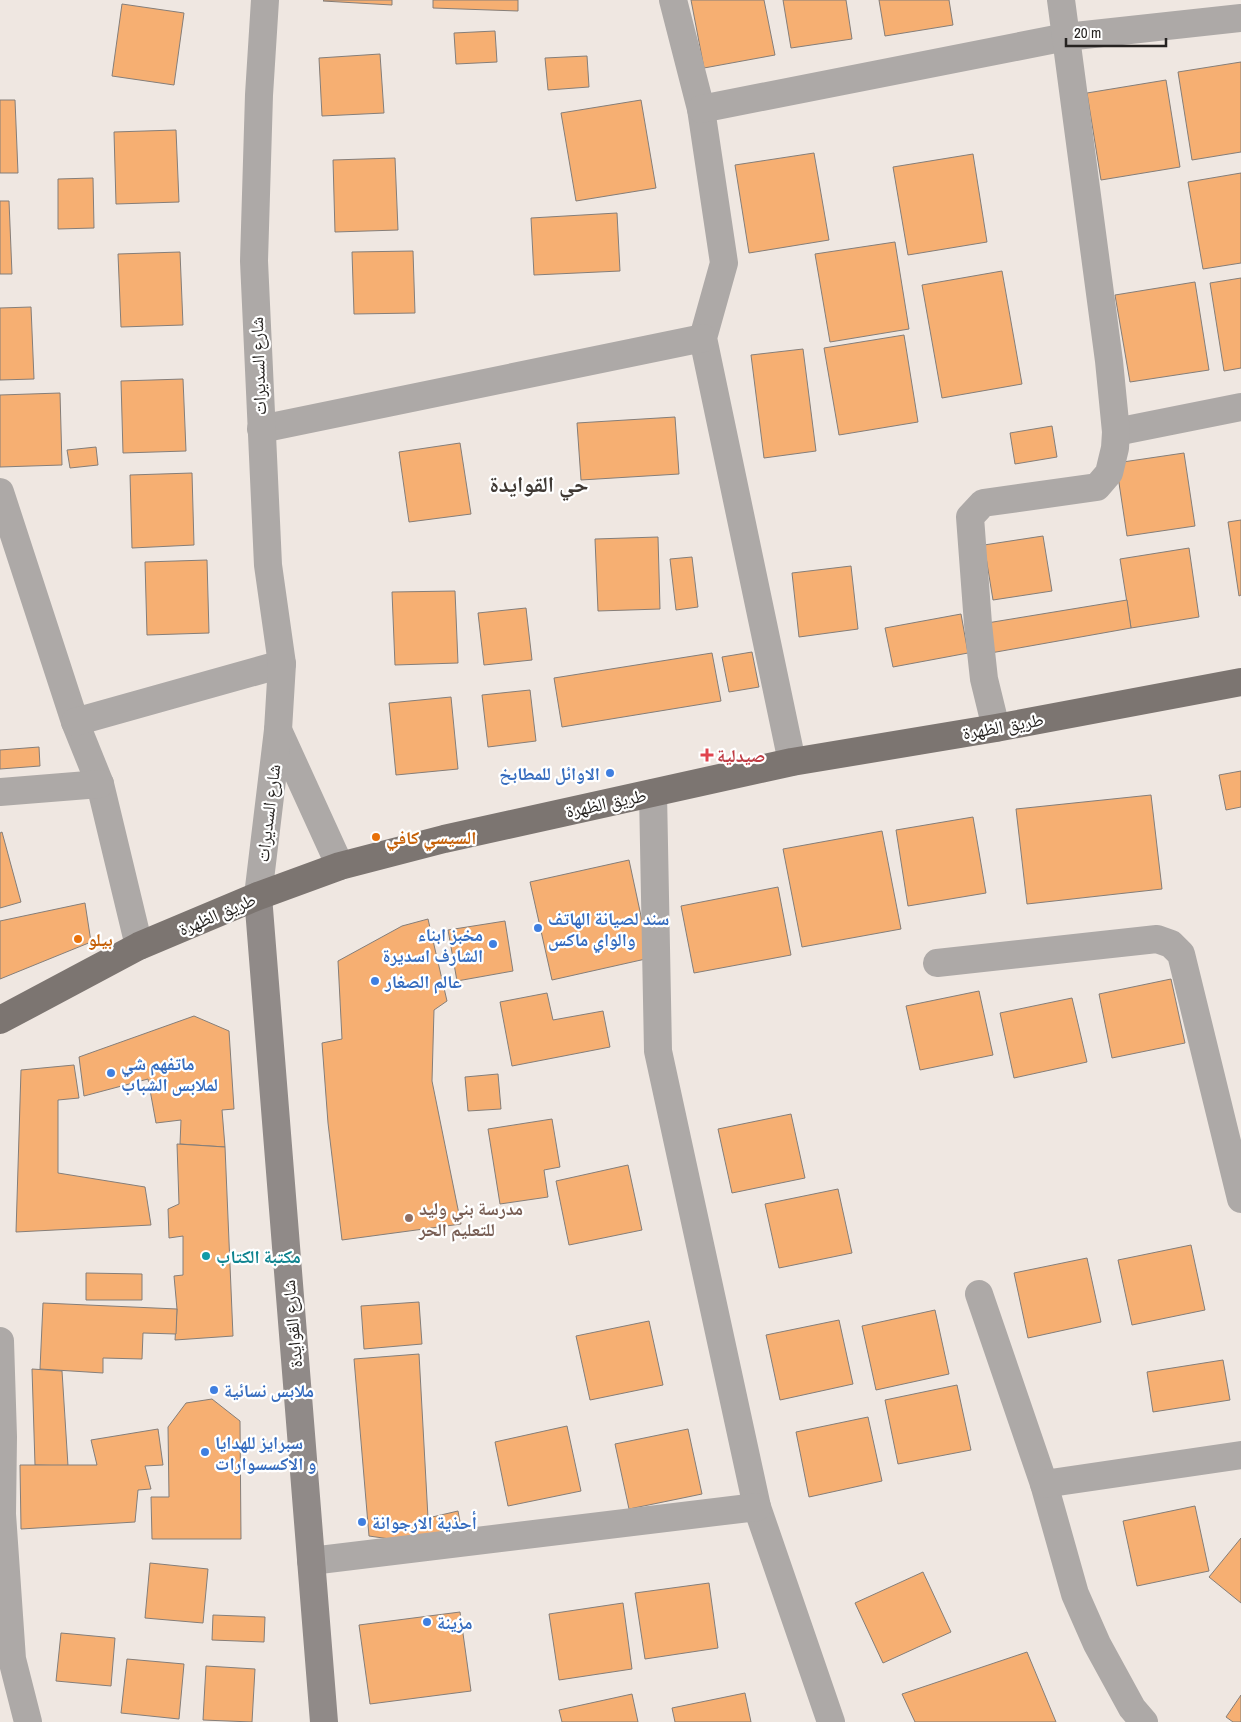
<svg xmlns="http://www.w3.org/2000/svg" width="1241" height="1722" font-family="'Archivo Narrow','Noto Naskh Arabic',sans-serif">
	<rect width="100%" height="100%" fill="#efe7e1"/>
	<g fill="#f6af72" stroke="#857e79">
		<polygon points="324,0 392,0 392,5 323,1"/>
		<polygon points="433,0 518,0 518,11 433,8"/>
		<polygon points="691,0 764,0 775,55 704,68"/>
		<polygon points="783,0 846,0 852,39 791,48"/>
		<polygon points="879,0 949,0 953,25 885,36"/>
		<polygon points="122,4 184,13 174,85 112,76"/>
		<polygon points="495,31 497,62 456,64 454,33"/>
		<polygon points="380,54 384,113 322,116 319,58"/>
		<polygon points="587,56 589,87 548,90 545,58"/>
		<polygon points="1241,62 1241,152 1192,160 1178,72"/>
		<polygon points="1166,80 1180,167 1101,180 1087,93"/>
		<polygon points="0,100 15,100 18,173 0,173"/>
		<polygon points="641,100 656,188 576,201 561,113"/>
		<polygon points="176,130 179,202 116,204 114,132"/>
		<polygon points="814,153 829,240 749,253 735,165"/>
		<polygon points="973,154 987,242 908,255 893,167"/>
		<polygon points="395,158 398,230 335,232 333,160"/>
		<polygon points="1241,173 1241,263 1203,269 1188,182"/>
		<polygon points="93,178 94,228 58,229 58,179"/>
		<polygon points="0,201 9,201 12,274 0,274"/>
		<polygon points="617,213 620,271 534,275 531,218"/>
		<polygon points="895,242 909,329 830,342 815,254"/>
		<polygon points="413,251 415,313 354,314 352,252"/>
		<polygon points="180,252 183,325 121,327 118,254"/>
		<polygon points="1002,271 1022,384 942,398 922,285"/>
		<polygon points="1241,278 1241,368 1224,371 1210,283"/>
		<polygon points="1195,282 1209,370 1130,382 1115,295"/>
		<polygon points="31,307 34,379 0,380 0,308"/>
		<polygon points="904,335 918,422 839,435 824,348"/>
		<polygon points="803,349 816,451 764,458 751,355"/>
		<polygon points="183,379 186,451 123,453 121,381"/>
		<polygon points="60,393 62,465 0,467 0,395"/>
		<polygon points="675,417 679,474 581,480 577,423"/>
		<polygon points="1052,426 1057,457 1015,464 1010,433"/>
		<polygon points="460,443 471,514 409,522 399,452"/>
		<polygon points="96,447 98,465 70,468 67,450"/>
		<polygon points="1184,453 1195,526 1127,536 1116,463"/>
		<polygon points="192,473 194,545 132,548 130,475"/>
		<polygon points="1241,520 1241,595 1239,596 1228,522"/>
		<polygon points="1043,536 1052,591 993,600 984,545"/>
		<polygon points="658,537 660,609 598,611 595,539"/>
		<polygon points="1189,548 1199,617 1131,628 1120,559"/>
		<polygon points="692,557 698,607 676,610 670,559"/>
		<polygon points="207,560 209,633 147,635 145,562"/>
		<polygon points="851,566 858,629 799,637 792,573"/>
		<polygon points="455,591 458,663 395,665 392,592"/>
		<polygon points="1127,600 1131,628 985,654 981,624"/>
		<polygon points="526,608 532,660 484,665 478,613"/>
		<polygon points="961,614 968,653 893,667 885,628"/>
		<polygon points="752,652 759,687 729,692 722,657"/>
		<polygon points="712,653 721,701 562,727 554,678"/>
		<polygon points="530,690 536,741 488,747 482,695"/>
		<polygon points="451,697 458,769 396,775 389,703"/>
		<polygon points="39,747 40,766 0,769 0,750"/>
		<polygon points="1241,771 1241,807 1226,810 1219,775"/>
		<polygon points="1151,795 1162,889 1027,904 1016,809"/>
		<polygon points="973,817 986,893 908,906 896,830"/>
		<polygon points="882,831 901,929 802,947 783,849"/>
		<polygon points="2,832 21,902 0,908 0,833"/>
		<polygon points="629,860 650,958 552,980 530,882"/>
		<polygon points="778,887 791,955 694,973 681,906"/>
		<polygon points="85,903 91,942 0,979 0,921"/>
		<polygon points="428,919 447,1001 434,1010 432,1081 461,1224 342,1240 328,1123 322,1043 342,1039 338,961 402,926"/>
		<polygon points="505,921 513,971 457,981 448,930"/>
		<polygon points="1171,979 1185,1043 1112,1058 1099,994"/>
		<polygon points="979,991 993,1055 920,1070 906,1006"/>
		<polygon points="547,993 553,1020 603,1011 610,1047 512,1066 500,1002"/>
		<polygon points="1072,998 1087,1062 1014,1078 1000,1013"/>
		<polygon points="194,1016 229,1031 234,1109 222,1110 225,1147 180,1144 181,1120 156,1123 148,1079 84,1096 79,1057"/>
		<polygon points="74,1065 79,1098 58,1100 58,1173 145,1187 151,1225 16,1232 21,1070"/>
		<polygon points="498,1074 501,1109 468,1111 465,1077"/>
		<polygon points="791,1114 805,1178 732,1193 718,1129"/>
		<polygon points="552,1119 560,1167 544,1170 548,1197 500,1204 488,1129"/>
		<polygon points="177,1144 225,1147 233,1336 175,1340 177,1309 174,1276 183,1275 183,1236 169,1238 168,1209 179,1204"/>
		<polygon points="628,1165 642,1230 569,1245 556,1181"/>
		<polygon points="838,1189 852,1253 779,1268 765,1204"/>
		<polygon points="1191,1245 1205,1310 1132,1325 1118,1260"/>
		<polygon points="1087,1258 1101,1322 1028,1338 1014,1273"/>
		<polygon points="86,1273 142,1274 142,1300 86,1300"/>
		<polygon points="419,1302 422,1344 364,1349 361,1306"/>
		<polygon points="43,1303 177,1309 176,1334 143,1333 142,1359 103,1358 103,1373 40,1369"/>
		<polygon points="935,1310 949,1374 876,1390 862,1326"/>
		<polygon points="839,1320 853,1384 780,1400 766,1335"/>
		<polygon points="649,1321 663,1385 590,1400 576,1336"/>
		<polygon points="419,1354 428,1518 458,1511 462,1532 397,1540 369,1536 354,1359"/>
		<polygon points="1223,1360 1230,1400 1153,1412 1147,1372"/>
		<polygon points="32,1369 62,1371 68,1466 35,1465"/>
		<polygon points="957,1385 971,1450 898,1464 885,1400"/>
		<polygon points="212,1399 240,1421 241,1539 152,1539 151,1497 169,1497 168,1427 186,1403"/>
		<polygon points="868,1417 882,1481 809,1497 796,1432"/>
		<polygon points="567,1426 581,1491 508,1506 495,1442"/>
		<polygon points="158,1429 163,1465 145,1466 151,1489 138,1490 135,1522 21,1529 20,1465 97,1465 91,1440"/>
		<polygon points="688,1429 702,1494 629,1509 615,1444"/>
		<polygon points="1195,1506 1209,1571 1137,1586 1123,1521"/>
		<polygon points="1241,1538 1241,1603 1209,1577"/>
		<polygon points="150,1563 208,1569 203,1623 145,1618"/>
		<polygon points="923,1572 951,1632 883,1663 855,1603"/>
		<polygon points="709,1583 718,1648 645,1659 635,1593"/>
		<polygon points="623,1603 632,1669 559,1680 549,1614"/>
		<polygon points="460,1612 471,1691 370,1704 359,1625"/>
		<polygon points="213,1615 265,1617 264,1642 212,1640"/>
		<polygon points="61,1633 115,1638 111,1686 56,1681"/>
		<polygon points="1027,1652 1056,1722 915,1722 902,1694"/>
		<polygon points="127,1659 184,1664 179,1719 121,1713"/>
		<polygon points="206,1666 255,1669 252,1722 203,1720"/>
		<polygon points="745,1693 751,1722 675,1722 672,1708"/>
		<polygon points="632,1694 638,1722 562,1722 559,1710"/>
		<polygon points="1241,1695 1241,1722 1233,1722 1226,1717"/>
	</g>
	<g fill="none" stroke-linecap="round" stroke-linejoin="round">
		<g stroke="#ada9a7" stroke-width="28">
			<polyline points="673,0 701,109 724,263 703,338 792,762"/>
			<polyline points="701,109 1066,37 1241,18"/>
			<polyline points="261,429 703,338"/>
			<polyline points="1116,432 1241,407"/>
			<polyline points="0,492 75,722 100,784 139,946"/>
			<polyline points="75,722 282,664"/>
			<polyline points="996,728 984,679 978,624 970,517 983,503 1097,487 1109,473 1115,448 1116,432 1109,361 1061,0"/>
			<polyline points="278,730 340,866"/>
			<polyline points="0,792 100,784"/>
			<polyline points="653,793 658,1051 757,1507 831,1722"/>
			<polyline points="258,896 278,730 282,664 268,565 254,261 259,95 265,0"/>
			<polyline points="937,963 1157,939 1171,944 1181,954 1241,1199"/>
			<polyline points="979,1294 1044,1484 1075,1594 1097,1644 1132,1708 1144,1722"/>
			<polyline points="0,1341 3,1437 2,1514 12,1659 28,1722"/>
			<polyline points="1044,1484 1241,1455"/>
			<polyline points="311,1561 757,1507"/>
		</g>
		<polyline stroke="#908a88" stroke-width="28" points="258,896 324,1722"/>
		<polyline stroke="#7c7571" stroke-width="28" points="0,1020 139,946 258,896 340,866 444,839 792,762 996,728 1241,682"/>
	</g>
	<path fill="#e0444e" stroke="#fff" stroke-width="2" d="M704.5 747.5h5v5h5v5h-5v5h-5v-5h-5v-5h5z"/>
	<g fill="#3f7fe0" stroke="#fff" stroke-width="2">
		<circle cx="610" cy="773" r="5"/>
		<circle cx="538" cy="928" r="5"/>
		<circle cx="493" cy="944" r="5"/>
		<circle cx="375" cy="981" r="5"/>
		<circle cx="111" cy="1073" r="5"/>
		<circle cx="214" cy="1390" r="5"/>
		<circle cx="205" cy="1452" r="5"/>
		<circle cx="362" cy="1522" r="5"/>
		<circle cx="427" cy="1622" r="5"/>
	</g>
	<g fill="#e8710a" stroke="#fff" stroke-width="2">
		<circle cx="376" cy="837" r="5"/>
		<circle cx="78" cy="939" r="5"/>
	</g>
	<circle fill="#8d6e63" stroke="#fff" stroke-width="2" cx="409" cy="1218" r="5"/>
	<circle fill="#0f9aa8" stroke="#fff" stroke-width="2" cx="206" cy="1256" r="5"/>
	<g text-anchor="middle" dominant-baseline="central" stroke-width="4.5" stroke-linejoin="round" paint-order="stroke">
		<g font-size="18" fill="#262321" stroke="#fff">
			<text transform="translate(258 366) rotate(-92)">شارع السديرات</text>
			<text transform="translate(1003 726) rotate(-10)">طريق الظهرة</text>
			<text transform="translate(606 803) rotate(-12)">طريق الظهرة</text>
			<text transform="translate(268 813) rotate(-83)">شارع السديرات</text>
			<text transform="translate(217 914) rotate(-23)">طريق الظهرة</text>
			<text transform="translate(292 1324) rotate(-95)">شارع القوايدة</text>
		</g>
		<g font-size="18" font-weight="bold" fill="#be3a42" stroke="#fff" text-anchor="start">
			<text x="717" y="755">صيدلية</text>
		</g>
		<g font-size="18" font-weight="bold" fill="#366cbe" stroke="#fff" text-anchor="start">
			<text x="600" y="773" text-anchor="end">الاوائل للمطابخ</text>
			<text x="548" y="918">سند لصيانة الهاتف<tspan x="548" dy="21">والواي ماكس</tspan></text>
			<text x="483" y="934" text-anchor="end">مخبز ابناء<tspan x="483" dy="21">الشارف اسديرة</tspan></text>
			<text x="385" y="981">عالم الصغار</text>
			<text x="121" y="1063">ماتفهم شي<tspan x="121" dy="21">لملابس الشباب</tspan></text>
			<text x="224" y="1390">ملابس نسائية</text>
			<text x="215" y="1442">سبرايز للهدايا<tspan x="215" dy="21">و الاكسسوارات</tspan></text>
			<text x="372" y="1522">أحذية الارجوانة</text>
			<text x="437" y="1622">مزينة</text>
		</g>
		<g font-size="18" font-weight="bold" fill="#c56008" stroke="#fff" text-anchor="start">
			<text x="386" y="837">السيسي كافي</text>
			<text x="88" y="939">بيلو</text>
		</g>
		<g font-size="18" font-weight="bold" fill="#785e54" stroke="#fff" text-anchor="start">
			<text x="419" y="1208">مدرسة بني وليد<tspan x="419" dy="21">للتعليم الحر</tspan></text>
		</g>
		<g font-size="18" font-weight="bold" fill="#0d838f" stroke="#fff" text-anchor="start">
			<text x="216" y="1256">مكتبة الكتاب</text>
		</g>
		<g font-size="22" font-weight="bold" fill="#3e3833" stroke="#fff">
			<text x="539" y="484">حي القوايدة</text>
		</g>
	</g>
	<path d="M1066 38v8h100v-8" fill="none" stroke="#262321" stroke-width="2.5"/>
	<text x="1074" y="38" font-size="15" fill="#262321" stroke="#ffffff" stroke-width="4" paint-order="stroke">20 m</text>
</svg>
